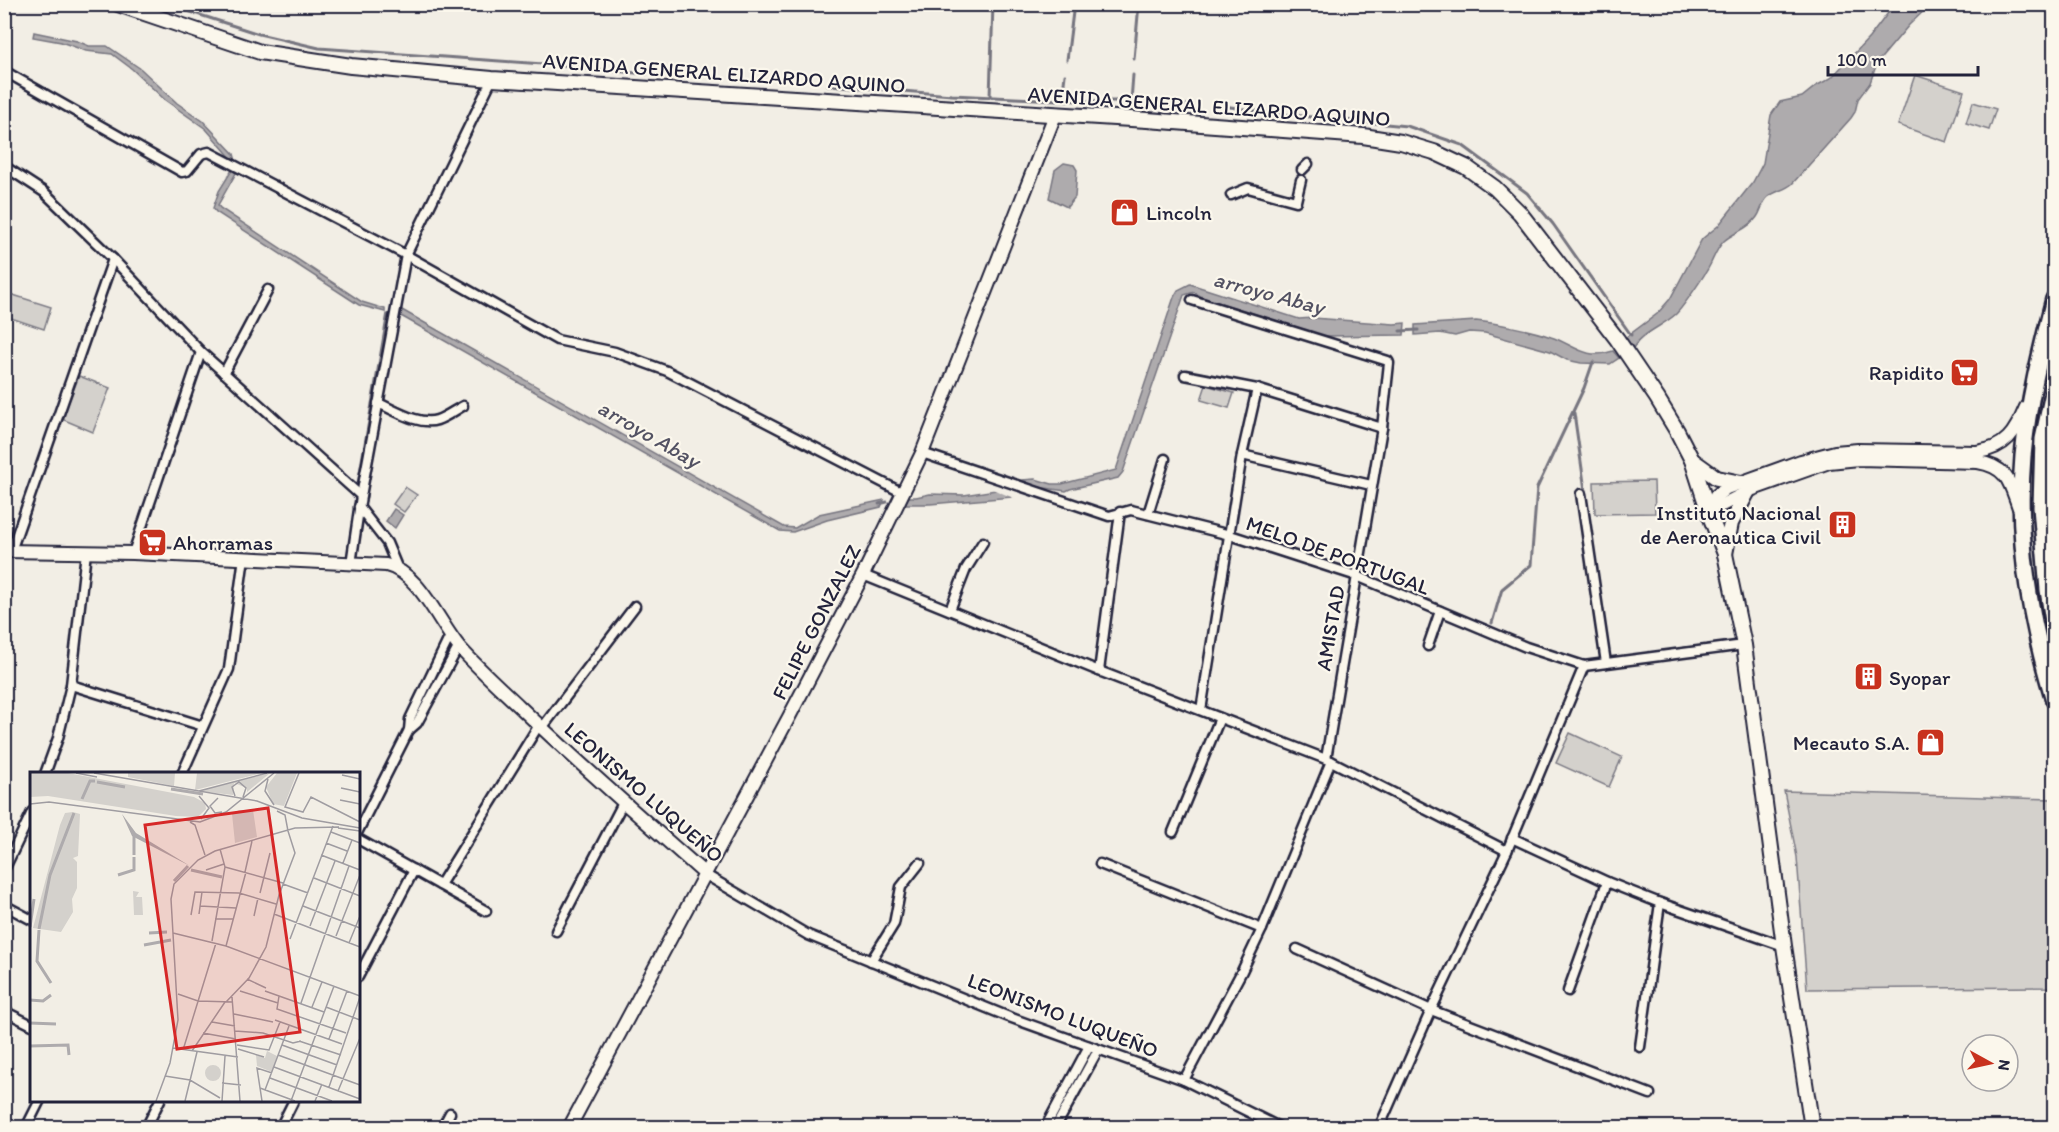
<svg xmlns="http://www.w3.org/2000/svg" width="2059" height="1132" font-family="Itim,sans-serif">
	<defs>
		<pattern id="grass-dots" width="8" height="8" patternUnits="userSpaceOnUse" patternTransform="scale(1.5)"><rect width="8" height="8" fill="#d4d1cc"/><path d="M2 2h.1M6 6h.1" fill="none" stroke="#b6b3b0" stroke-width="1.8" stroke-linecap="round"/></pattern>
	</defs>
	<rect width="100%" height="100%" fill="#f2eee5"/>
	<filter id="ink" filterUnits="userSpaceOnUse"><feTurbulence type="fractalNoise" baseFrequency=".0167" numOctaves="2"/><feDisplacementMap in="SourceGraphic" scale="12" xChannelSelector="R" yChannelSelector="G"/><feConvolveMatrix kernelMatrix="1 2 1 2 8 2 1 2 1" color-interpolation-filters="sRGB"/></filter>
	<g filter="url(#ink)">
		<path fill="url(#grass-dots)" stroke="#7b7a84" stroke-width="1.5" d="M2054,324v26l-12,60 -8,82 4,75 4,32 12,57v22c-17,-58 -27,-123 -27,-184 0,-57 15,-115 27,-170z"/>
		<g fill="#d4d1cc" stroke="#7b7a84" stroke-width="1.5">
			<polygon points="1915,75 1964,91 1947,142 1898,125"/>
			<polygon points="1973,102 1996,109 1989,130 1966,123"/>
			<polygon points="10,294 51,307 44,329 5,316"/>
			<polygon points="79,376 110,388 93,432 62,419"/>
			<polygon points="1206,385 1234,393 1229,408 1201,400"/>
			<polygon points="1654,481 1655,513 1595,514 1594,482"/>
			<polygon points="405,487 417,495 404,512 393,504"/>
			<polygon points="451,647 453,650 414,722 413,721 448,648"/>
			<polygon points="1570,733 1622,757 1609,787 1556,763"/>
			<polygon points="1784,791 2053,799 2054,987 1807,989 1797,857"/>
		</g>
		<g fill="#aeabad" stroke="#76747f" stroke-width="1.5">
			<path d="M1894,5h36l-21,20 -32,38 -7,20 -12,16 -3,13 -4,6 -59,66c-7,6 -17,7 -24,13 -6,5 -6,13 -11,20 -8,12 -23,15 -33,24 -7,7 -10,16 -14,24 -5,10 -27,42 -34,49 -13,12 -33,18 -43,34l-8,-10 32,-24 13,-15 32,-60 16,-13 35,-44 10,-19 8,-48 9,-13 22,-5 14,-11 15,-8 38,-40z"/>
			<polygon points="34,32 77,41 89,46 107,46 141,69 177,103 203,121 234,154 236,161 232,159 206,129 165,100 132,69 112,54 86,51 61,42 33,37"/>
			<polygon points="1064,163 1074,165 1077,170 1075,197 1067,207 1049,198 1055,170"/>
			<polygon points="232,170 236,173 218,205 220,208 362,302 385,309 385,312 359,305 216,212 213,208 219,191"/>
			<polygon points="1190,284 1299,319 1313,318 1394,324 1405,323 1404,335 1324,336 1202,297 1194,292 1184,295 1123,472 1118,478 1070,489 1066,491 1038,487 1022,480 1035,479 1052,484 1062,484 1116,470 1174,297 1178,290"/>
			<polygon points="402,310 784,527 795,528 819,514 884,500 881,507 827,520 793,532 780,531 401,316"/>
			<polygon points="387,314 388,314 358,486 357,485"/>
			<path d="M1476,321c20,2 55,9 75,16 22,7 34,24 62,14l6,7 -9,6 -29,-1 -14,-3 -17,-9 -65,-18 -16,-1 -14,4 -15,-3 -25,2v-10z"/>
			<polygon points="1002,489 1013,497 930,504 904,504 906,497 916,497 930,494 964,495"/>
			<polygon points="394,509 403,515 395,528 386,521"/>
		</g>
		<polygon fill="#f2eee5" points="1002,486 1018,492 1019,496 1016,499 990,488"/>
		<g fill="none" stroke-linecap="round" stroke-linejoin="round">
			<g stroke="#76747f" stroke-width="3">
				<polyline points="166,4 259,34 319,48 543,64 646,74"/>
				<polyline points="1134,59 1139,4"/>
				<polyline points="1067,60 1074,4"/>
				<polyline points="828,85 952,95 1079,101 1136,101 1181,107 1187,105"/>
				<polyline points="990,97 993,4"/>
				<polyline points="1062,100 1065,75"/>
				<polyline points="1131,101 1133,75"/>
				<polyline points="1224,106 1269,113 1407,126 1462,145 1527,193 1553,224 1631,335"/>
				<polyline points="1400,331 1418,330"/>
				<polyline points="1574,413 1586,497"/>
				<polyline points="879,504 887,502"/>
				<polyline points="1492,623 1502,589 1531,565 1537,488 1584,388 1593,362"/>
			</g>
			<defs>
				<g id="street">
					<polyline points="4,71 182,172 187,171 201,154 209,152 406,255 557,340 615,352 667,371 903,493"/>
					<polyline points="4,166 44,192 113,259 201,352 361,496"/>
					<polyline points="1302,170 1308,164"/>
					<polyline points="1231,195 1248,188 1296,201 1301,180"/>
					<polyline points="1192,300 1388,361 1389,363 1382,428 1326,759"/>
					<polyline points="224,373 268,290"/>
					<polyline points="1185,375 1257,389 1382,428"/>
					<path d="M378,403c17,7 41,23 59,17 9,-3 18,-10 26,-14"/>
					<polyline points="922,453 1109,516 1131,510 1230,535 1357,576 1526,647 1584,666 1744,645"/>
					<polyline points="1242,455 1371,485"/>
					<polyline points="1581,494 1606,663"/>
					<polyline points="359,507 387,543 397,567"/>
					<polyline points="1148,514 1165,459"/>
					<polyline points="11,551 113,259"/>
					<polyline points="133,553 201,352"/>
					<polyline points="351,564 361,496 406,255 492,79"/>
					<polyline points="863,575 1099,671 1331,761 1507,851"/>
					<polyline points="950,610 966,569 983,542"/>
					<polyline points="1428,646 1440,611"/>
					<polyline points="1099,671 1120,512"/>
					<polyline points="71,685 203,726"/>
					<polyline points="1201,710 1242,455 1257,389"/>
					<polyline points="542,728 635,606"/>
					<polyline points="409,730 417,723 459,646"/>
					<polyline points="45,774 58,738 71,685 86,552"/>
					<polyline points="182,774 229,669 244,557"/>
					<polyline points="358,831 409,730 410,719 450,636"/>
					<polyline points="1173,832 1220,718"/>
					<polyline points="1512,838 1607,882 1660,903 1784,946"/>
					<polyline points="358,839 486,911"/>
					<polyline points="1100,864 1262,929"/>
					<polyline points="4,870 32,812"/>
					<polyline points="706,875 808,935 1009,1017 1184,1080 1281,1128"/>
					<polyline points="440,885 539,725"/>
					<polyline points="4,905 32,920"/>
					<polyline points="556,931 624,801"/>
					<polyline points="1297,949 1431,1010 1650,1094"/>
					<polyline points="871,961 894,924 901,887 920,863"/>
					<polyline points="358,977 414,870"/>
					<polyline points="1568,991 1607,882"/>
					<polyline points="4,1011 32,1025"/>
					<polyline points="1640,1047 1660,903"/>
					<polyline points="1184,1080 1242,971 1262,929 1331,761"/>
					<polyline points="26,1128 40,1100"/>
					<polyline points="146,1128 160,1100"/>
					<polyline points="280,1128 294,1100"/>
					<polyline points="442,1128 450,1113"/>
					<polyline points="1045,1128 1089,1046"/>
					<polyline points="1055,1128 1098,1050"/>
					<polyline points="1379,1128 1431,1010 1507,851 1584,666"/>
				</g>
				<g id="secondary">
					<path d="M1707,501l6,4h9l31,-16 76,-27 30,-3 119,3c30,5 32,21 41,46"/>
					<path d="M1710,516l6,-20 10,-8 75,-27 34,-9 23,-2 119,2c29,-4 38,-19 49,-45"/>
					<path d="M4,551l129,2 253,12c34,8 52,57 74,83 18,20 39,39 59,58 60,58 124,113 187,169"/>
					<polyline points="569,1128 789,717 863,575 922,453 1055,115"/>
				</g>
				<g id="primary">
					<polyline points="118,4 260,52 351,66 492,79 1147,120 1363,136 1401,142 1434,152 1466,167 1495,188 1520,213 1617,339 1657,398 1677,431 1692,460 1710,516 1725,554 1744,645 1784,946 1812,1128"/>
					<polyline points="1692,460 1717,478 1741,483"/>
					<polyline points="1725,554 1731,523 1748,491"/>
				</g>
				<g id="highway">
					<path d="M2054,299c-13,51 -26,104 -31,157 -7,82 7,166 31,244"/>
					<polyline points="2054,388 2043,439 2041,507 2048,590 2054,627"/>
				</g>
			</defs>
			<use href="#street" stroke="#22223b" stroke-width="13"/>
			<use href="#secondary" stroke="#22223b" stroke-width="16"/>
			<use href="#primary" stroke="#22223b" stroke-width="18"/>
			<use href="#highway" stroke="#22223b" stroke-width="20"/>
			<use href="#street" stroke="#fbf7ec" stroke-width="8"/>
			<use href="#secondary" stroke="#fbf7ec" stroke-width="12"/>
			<use href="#primary" stroke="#fbf7ec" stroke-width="14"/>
			<use href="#highway" stroke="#fbf7ec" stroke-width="15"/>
		</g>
	</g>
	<defs>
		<symbol id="shop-square" viewBox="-11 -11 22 22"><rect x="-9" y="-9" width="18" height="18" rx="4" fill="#c8321e" stroke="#fbf7ec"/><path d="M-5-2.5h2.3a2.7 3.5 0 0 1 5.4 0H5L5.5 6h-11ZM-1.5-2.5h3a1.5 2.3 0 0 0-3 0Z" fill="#fff"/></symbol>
		<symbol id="supermarket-square" viewBox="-11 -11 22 22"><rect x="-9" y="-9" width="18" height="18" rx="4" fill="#c8321e" stroke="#fbf7ec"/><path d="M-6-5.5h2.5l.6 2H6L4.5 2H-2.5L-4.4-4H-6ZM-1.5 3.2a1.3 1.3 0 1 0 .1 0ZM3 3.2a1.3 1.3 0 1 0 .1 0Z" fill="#fff"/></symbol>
		<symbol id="building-square" viewBox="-11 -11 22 22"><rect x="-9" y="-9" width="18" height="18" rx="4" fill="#c8321e" stroke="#fbf7ec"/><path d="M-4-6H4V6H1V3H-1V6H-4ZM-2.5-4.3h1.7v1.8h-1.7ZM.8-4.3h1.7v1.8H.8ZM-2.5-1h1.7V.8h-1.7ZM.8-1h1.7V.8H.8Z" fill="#fff"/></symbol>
	</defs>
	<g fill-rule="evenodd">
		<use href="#shop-square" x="1108" y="196" width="33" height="33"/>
		<use href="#supermarket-square" x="1948" y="356" width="33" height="33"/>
		<use href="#building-square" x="1826" y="508" width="33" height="33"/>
		<use href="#supermarket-square" x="136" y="526" width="33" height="33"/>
		<use href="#building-square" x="1852" y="660" width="33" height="33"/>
		<use href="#shop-square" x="1914" y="726" width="33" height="33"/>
	</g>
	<g text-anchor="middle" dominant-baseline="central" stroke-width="4.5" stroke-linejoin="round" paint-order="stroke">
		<g font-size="21" fill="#22223b" stroke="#fbf7ec">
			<text transform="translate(724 73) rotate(4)">AVENIDA GENERAL ELIZARDO AQUINO</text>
			<text transform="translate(1209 106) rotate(4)">AVENIDA GENERAL ELIZARDO AQUINO</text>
			<text transform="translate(1338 555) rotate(20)">MELO DE PORTUGAL</text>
			<text transform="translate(816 622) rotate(-63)">FELIPE GONZALEZ</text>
			<text transform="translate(1330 628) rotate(-80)">AMISTAD</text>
			<text transform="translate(644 792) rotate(41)">LEONISMO LUQUEÑO</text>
			<text transform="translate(1063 1015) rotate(21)">LEONISMO LUQUEÑO</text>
		</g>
		<g font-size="21" fill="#22223b" stroke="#fbf7ec" text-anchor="start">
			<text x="1146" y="212">Lincoln</text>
			<text x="1944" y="372" text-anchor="end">Rapidito</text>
			<text x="1821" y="512" text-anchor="end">Instituto Nacional<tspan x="1821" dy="24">de Aeronautica Civil</tspan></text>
			<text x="173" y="542">Ahorramas</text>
			<text x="1889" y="677">Syopar</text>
			<text x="1910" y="742" text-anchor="end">Mecauto S.A.</text>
		</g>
		<g font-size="22" font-style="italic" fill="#535263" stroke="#fbf7ec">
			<text transform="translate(1269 293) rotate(15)">arroyo Abay</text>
			<text transform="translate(649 434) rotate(30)">arroyo Abay</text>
		</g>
	</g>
	<g transform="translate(30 772)">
		<rect width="330" height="330" fill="#f2eee5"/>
		<path d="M98,1h47l-1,13 -46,-9zM167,1h65l-67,17zM240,1l-23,19v-4l-13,-5 -1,12 -34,-4z" fill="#d4d1cc"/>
		<path d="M43,40l7,2 -2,42 -5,2 4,4v26l-5,11 1,13 -12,20 -28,-4 27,-103 5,-12z" fill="#d4d1cc"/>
		<path d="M0,1h38l126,24 11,6 1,6 -8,8 -22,-1 -128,-20 -18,1zM247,1h20l-13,33 -11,-2 -7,-17zM209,38h14l4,27 -22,6 -3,-29zM103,119l6,1 -3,5h6l1,18h-9zM237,279l10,5 -5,16 -15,-6 -1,-11 9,3zM175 301a8 8 0 1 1 16 0a8 8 0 1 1-16 0Z" fill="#d4d1cc"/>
		<path d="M92,42l14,19 54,33 -58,-30z" fill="#aeabad"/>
		<path fill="none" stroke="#aeabad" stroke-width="3" d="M67,10l28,5M141,17l32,5M52,27l8,-18h5M104,83v-20M161,98l31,7M88,103l16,-5v-13M144,109l14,-15M0,155l4,-28M9,157l11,-54 24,-62M9,158l-2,31 14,22M119,161l18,-1M114,173l27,-5M0,228l13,1 8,-6M0,251l26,1M0,274l38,-1 1,10"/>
		<path fill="none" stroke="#9f9ca1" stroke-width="1.5" d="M46,1l21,4M64,1l163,28 45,17 58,10M269,1l-14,34 18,5 8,-15 49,25M312,3l18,4M238,7l-3,12 9,14M311,16l19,4M169,19l68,-18M169,24l10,12 -8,11M205,24l-3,-9 7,-5 7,6 -3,9M188,26l-8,8 5,7 7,-1M310,28l20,4M0,32l19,-2 151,20 26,-10 48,-39M247,39l8,4 3,16M160,50l5,3 10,30M308,56l22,3M301,60l29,11M296,71l21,8M291,83l39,15M313,91l9,-23M195,95l58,16M176,98l18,-6M215,100l7,-31M284,106l46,18M253,112l25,9M209,121l37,11M230,121l10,-40M170,134l36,2M273,134l57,22M169,142l3,-22M244,142l86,33M161,143l4,-23 44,1M224,144l4,-18M185,147h18M280,154l25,-65M143,161l53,13 134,50M306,164l24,-61M260,167l43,-113M182,169l13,-74 -5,-18M319,171l11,-27M196,174l20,-74M217,207l19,9M210,219l38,12M235,219l59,21M148,222l20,7 35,1M249,224l-2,13 69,24M202,225l8,104M196,230l23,-24 17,-31 13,-52 16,-42 -7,-22M271,231l48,-137M282,235l10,-25M296,235l34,13M204,242l39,8M245,248l67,24M182,250l23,4M205,259l28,2 30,10 8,-2M173,261l33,6M299,267l18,-48M269,269l42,14M207,273l32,5 11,-28M252,273l55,20M143,276l65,9M208,277l26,8M153,278l33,-107M162,279l33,-49M248,283l82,30M244,295l86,32M135,304l25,4 30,18M240,306l62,23M192,311l19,2M299,315l31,-90M230,316l35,13M235,318l24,-64M308,319l22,-53M126,329l14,-38 8,-43 -7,-121 3,-15 24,-24 17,-9 80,-23 44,-1M155,329l12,-49M192,329l3,-45M232,329l-5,-33 15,5M261,329l43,-115M285,329l7,-17"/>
		<path fill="#d62828" fill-opacity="0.15" stroke="#d62828" stroke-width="3" d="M238,36l32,224 -123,17 -32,-224z"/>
		<rect width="330" height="330" fill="none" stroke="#22223b" stroke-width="3"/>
	</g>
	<rect width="2059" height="1132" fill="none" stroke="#fbf7ec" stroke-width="24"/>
	<rect x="12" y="12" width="2035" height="1108" fill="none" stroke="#22223b" stroke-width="2" filter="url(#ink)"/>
	<g transform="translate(1990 1063) rotate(98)"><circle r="28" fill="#fbf7ec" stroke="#a4a2a5" stroke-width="1.5"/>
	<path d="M0-4.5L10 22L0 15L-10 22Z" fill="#c8321e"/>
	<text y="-9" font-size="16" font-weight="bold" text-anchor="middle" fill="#22223b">N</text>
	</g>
	<path d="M1828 66v9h150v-9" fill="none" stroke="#22223b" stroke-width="3"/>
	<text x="1837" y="66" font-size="18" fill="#22223b" stroke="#fbf7ec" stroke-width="4.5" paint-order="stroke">100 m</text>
</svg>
